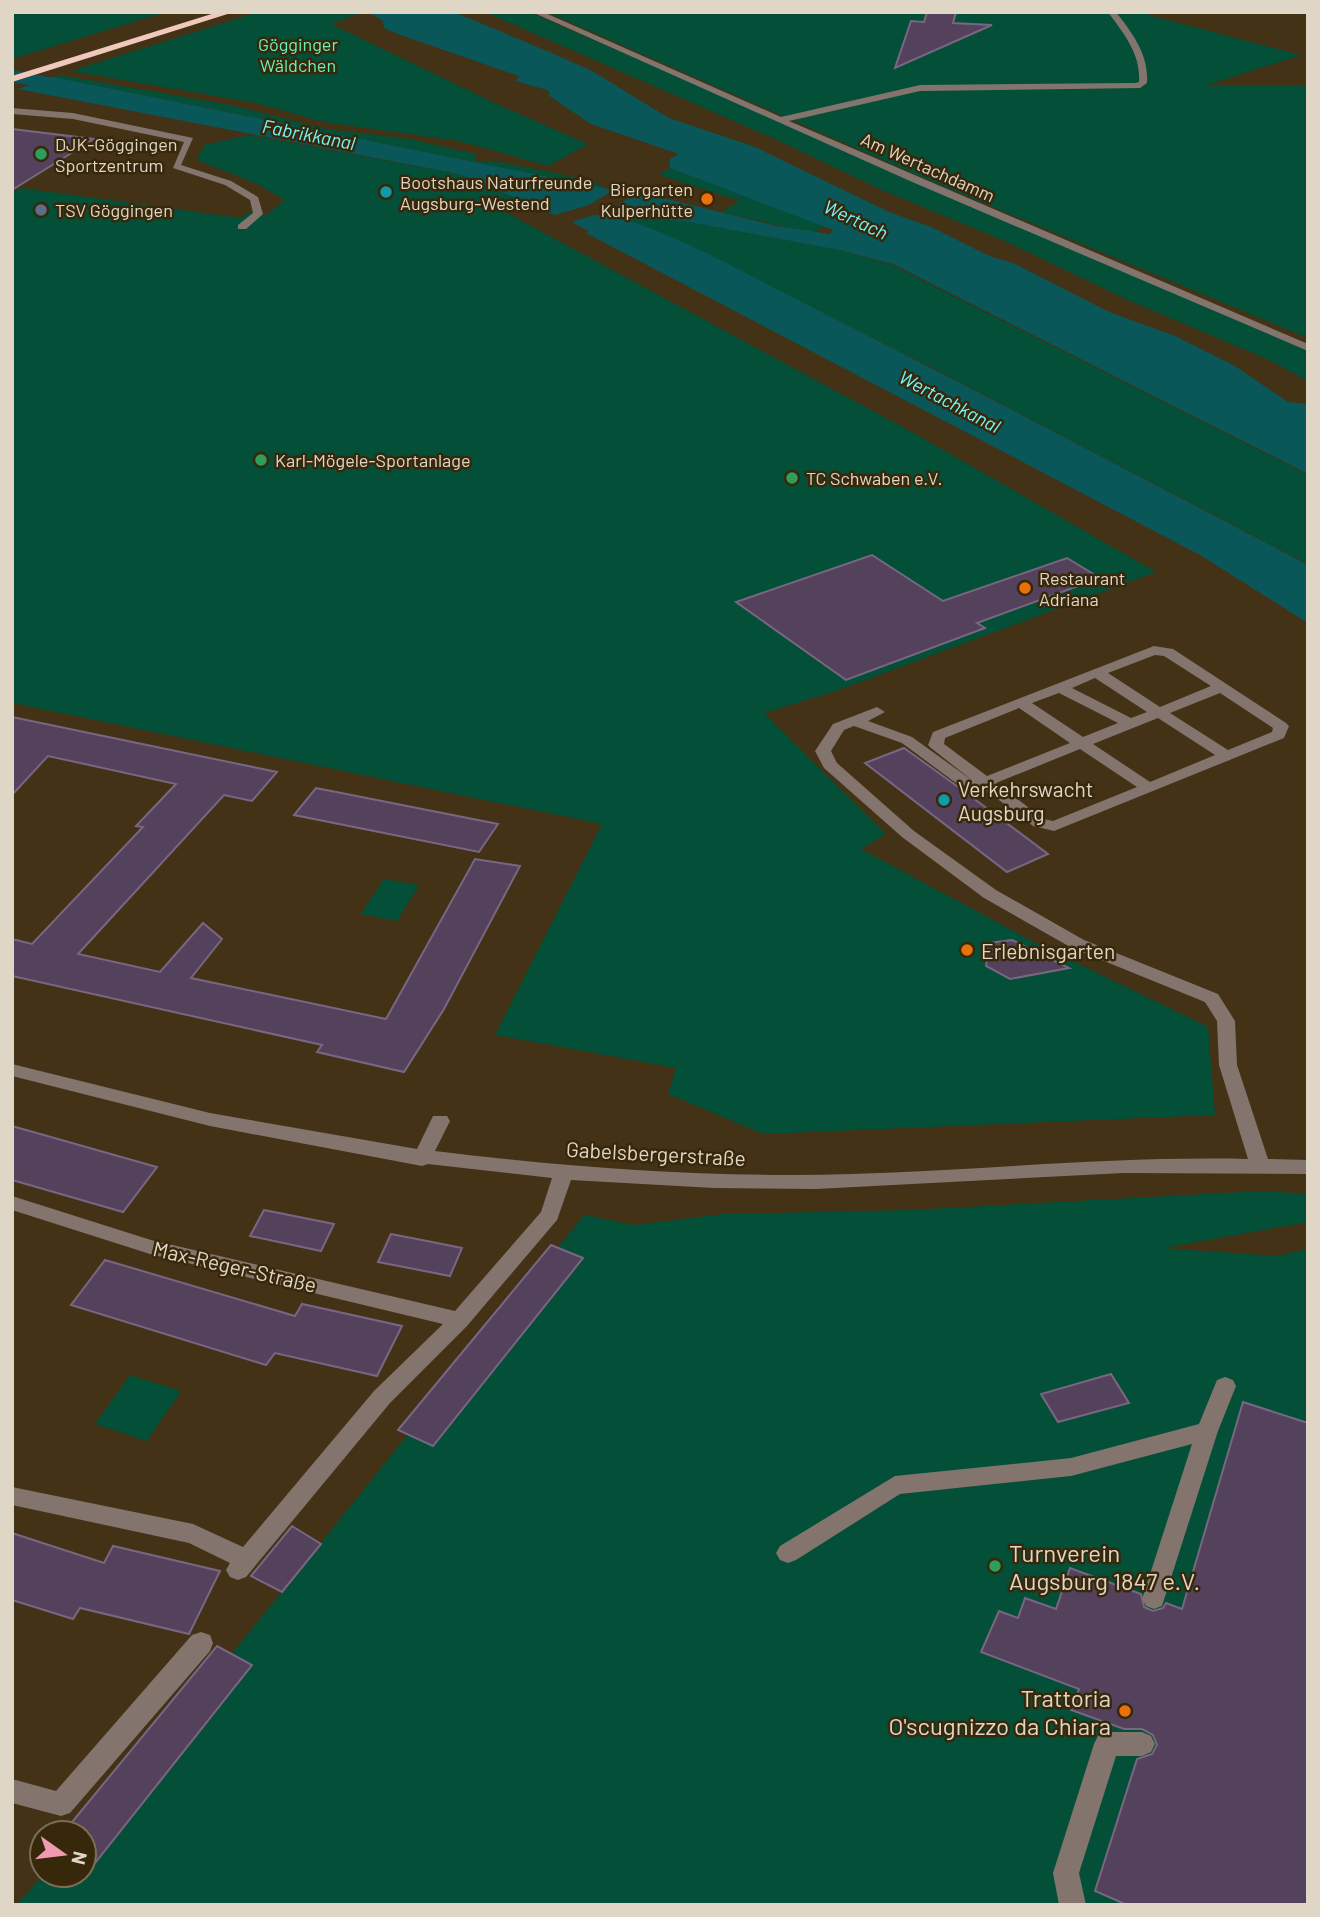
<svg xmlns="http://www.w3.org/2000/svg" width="1320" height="1917" font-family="Barlow,sans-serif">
	<rect width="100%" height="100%" fill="#433216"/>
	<g fill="#034f37">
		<polygon points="12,12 166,12 12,59"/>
		<polygon points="258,12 364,12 331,24 501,106 588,144 548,166 459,141 324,122 256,103 71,71"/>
		<polygon points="485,12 529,12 1308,351 1308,381 1267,359 1128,300 1009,243 882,190 775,139"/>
		<polygon points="547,12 1153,12 1148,15 1301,55 1207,85 1308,86 1308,338 928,180"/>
		<polygon points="60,75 235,106 326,129 410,139 475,154 475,161 501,162 594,181 603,188 53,77"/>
		<polygon points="249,135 459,174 517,199 498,208 919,436 1156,572 836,691 764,713 886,834 861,849 1032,941 1208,1027 1215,1115 763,1134 668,1094 676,1068 495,1035 602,824 12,703 12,193 21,188 241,218 249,212 266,215 285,200 253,182 197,160 204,145"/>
		<polygon points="670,168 825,226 811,233 721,212 740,201 659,175"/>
		<polygon points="631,215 684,221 839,250 892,265 1308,475 1308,564 933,368 678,240 623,221"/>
		<polygon points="384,879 419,885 397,921 361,914"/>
		<polygon points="1263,1191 1308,1194 1308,1222 1163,1248 1276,1256 1308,1249 1308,1905 16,1905 43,1875 84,1875 84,1833 149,1757 584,1215 634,1225 723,1214 911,1210"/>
		<polygon points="130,1375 181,1391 147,1441 95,1424"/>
	</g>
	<g fill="#0a575a">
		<polygon points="368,12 454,12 547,51 592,71 669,118 755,147 889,212 931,227 989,256 1013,263 1109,312 1175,336 1235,366 1288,402 1308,404 1308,474 893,264 839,250 684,221 641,218 621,211 617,205 639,192 776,226 830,234 833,230 670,168 670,159 679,154 591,124 548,95 550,92 547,90 516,81 519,76 395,33 384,28 383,21"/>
		<polygon points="53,77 613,190 589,205 555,215 459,174 18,89"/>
		<path d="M594,215c49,-1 153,60 200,83 172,87 343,177 514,267v58l-108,-68 -614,-322 4,-1 -18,-10z"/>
	</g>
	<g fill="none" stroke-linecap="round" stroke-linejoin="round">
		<polygon fill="#0a575a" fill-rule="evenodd" points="12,70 95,86 105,92 95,98 12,82"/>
	</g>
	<g fill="#54425c" stroke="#796682" stroke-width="2">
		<polygon points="927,12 956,12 953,23 992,25 895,68 911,21 924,22"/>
		<polygon points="12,129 94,139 12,190"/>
		<polygon points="872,555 943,601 1067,558 1100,578 977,623 985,628 846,680 736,602"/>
		<polygon points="12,717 277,772 252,801 224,795 78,954 160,972 203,923 222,939 191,978 386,1019 475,859 520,866 444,1009 404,1072 317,1052 322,1045 12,976 12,939 32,944 143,827 136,826 176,784 48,756 12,795"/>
		<polygon points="904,748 961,789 1048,854 1007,872 865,763"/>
		<polygon points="316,788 498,824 479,852 294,815"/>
		<polygon points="1012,940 1069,968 1010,979 986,966 989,943"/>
		<polygon points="12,1126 157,1167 123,1212 12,1180"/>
		<polygon points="264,1210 334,1224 321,1251 250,1236"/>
		<polygon points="391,1234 427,1241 462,1248 450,1276 378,1262"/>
		<polygon points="551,1245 583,1258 433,1446 398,1430"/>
		<polygon points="105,1260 295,1316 302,1304 402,1326 377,1376 275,1353 266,1365 71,1305"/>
		<polygon points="1111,1374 1129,1403 1058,1422 1041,1394"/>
		<polygon points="1243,1402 1308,1423 1308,1905 1127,1905 1095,1891 1137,1759 1152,1754 1157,1745 1153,1735 1142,1729 1124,1729 1071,1710 1079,1689 981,1652 999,1611 1018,1618 1025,1598 1056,1609 1070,1568 1141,1594 1144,1607 1153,1611 1163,1608 1166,1603 1182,1609"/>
		<polygon points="292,1526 321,1544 282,1592 251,1576"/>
		<polygon points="12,1533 104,1563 113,1546 220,1571 189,1634 80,1608 73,1619 12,1600"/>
		<polygon points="217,1646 252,1665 84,1877 84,1833 63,1833"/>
	</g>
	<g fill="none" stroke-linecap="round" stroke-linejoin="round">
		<g fill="#84746e" fill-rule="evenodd">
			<path d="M532,12h11l238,105 139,-32 215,-2 4,-1c2,-28 -15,-48 -31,-70h8c17,22 33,43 31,71l-7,5 -220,3 -131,30 519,223v7l-398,-170z"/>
			<polygon points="12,108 73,113 193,138 181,165 231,181 258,197 263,214 246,229 238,229 238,225 253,213 250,200 225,185 173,168 184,142 73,119 12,114"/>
			<path d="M1154,646l19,3 113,74 3,3 -5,12 -230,93 -21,-5 -50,-38 -23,-2 -58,-43 -48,-17 -10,4 -13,21 6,12 77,68 82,59 88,50 134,54 17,27 2,44 31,94 40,1v14l-184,-1 -308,16 -102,-1 -143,-8 -14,40 -90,106 -77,77 -144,174 -8,3 -8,-3 -4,-7 4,-7 -41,-20 -177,-38v-18l181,37 50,23 131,-156 69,-67 -293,-70 -138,-44v-14l139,44 304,71 86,-99 11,-34 -124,-14 -6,2 -212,-40 -198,-50v-12l198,49 207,36 16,-33h14l3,5 -15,30c139,17 278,27 417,23 132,-4 263,-18 396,-15l-29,-94 -2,-44 -12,-19 -133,-54 -88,-50 -82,-61 -78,-69 -9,-17 18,-27 44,-17 8,5 -17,9 44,16 61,44 -42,-33 -3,-3 5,-13zM1155,655l9,1 47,30 -51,21 -52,-34zM1095,678l52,34 -16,6 -59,-30zM1059,693l59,30 -35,14 -51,-34zM1220,693l53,35 -1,4 -44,18 -58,-37zM1019,708l51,35 -83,33 -43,-32 1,-6zM1158,718l57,37 -65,27 -57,-38zM1080,749l57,38 -84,34 -9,-2 -48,-36z"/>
			<polygon points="1225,1377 1233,1380 1236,1386 1218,1431 1162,1606 1154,1609 1146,1606 1142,1599 1192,1444 1071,1476 900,1494 796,1560 788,1563 780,1560 776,1553 780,1546 895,1476 1071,1458 1199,1424 1217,1380"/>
			<polygon points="201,1632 210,1635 213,1643 210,1651 70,1813 61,1816 12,1803 12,1779 56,1791 192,1635"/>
			<polygon points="1107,1732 1142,1732 1151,1736 1155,1744 1151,1752 1142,1756 1116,1756 1079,1873 1086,1905 1059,1905 1053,1873 1094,1744 1098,1736"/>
		</g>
		<polygon fill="#f1c9bc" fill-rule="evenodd" points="218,12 234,12 12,82 12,76"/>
	</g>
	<g fill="#2e9e5b" stroke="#38280b" stroke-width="2.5">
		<circle cx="41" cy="154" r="7"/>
		<circle cx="261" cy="460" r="7"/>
		<circle cx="792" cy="478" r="7"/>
		<circle cx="995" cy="1566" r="7"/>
	</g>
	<g fill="#0f9aa8" stroke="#38280b" stroke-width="2.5">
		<circle cx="386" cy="192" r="7"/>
		<circle cx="944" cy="800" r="7"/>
	</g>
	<g fill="#e8710a" stroke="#38280b" stroke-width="2.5">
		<circle cx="707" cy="199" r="7"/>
		<circle cx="1025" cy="588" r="7"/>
		<circle cx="967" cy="950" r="7"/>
		<circle cx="1125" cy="1711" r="7"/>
	</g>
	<circle fill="#5c6f8a" stroke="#38280b" stroke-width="2.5" cx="41" cy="210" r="7"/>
	<g text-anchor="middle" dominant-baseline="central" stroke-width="5" stroke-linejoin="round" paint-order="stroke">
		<g font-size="18" fill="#68f1bb" stroke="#38280b">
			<text x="298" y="44">Gögginger<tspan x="298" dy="21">Wäldchen</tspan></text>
		</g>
		<g font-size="18" fill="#e0d6c6" stroke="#38280b" text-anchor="start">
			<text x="55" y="144">DJK-Göggingen<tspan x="55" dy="21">Sportzentrum</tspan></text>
			<text x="400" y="182">Bootshaus Naturfreunde<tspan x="400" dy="21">Augsburg-Westend</tspan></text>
			<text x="693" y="189" text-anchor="end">Biergarten<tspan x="693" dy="21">Kulperhütte</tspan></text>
			<text x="55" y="210">TSV Göggingen</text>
			<text x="275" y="460">Karl-Mögele-Sportanlage</text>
			<text x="806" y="478">TC Schwaben e.V.</text>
			<text x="1039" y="578">Restaurant<tspan x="1039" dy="21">Adriana</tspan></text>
		</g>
		<g font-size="18" fill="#e0d6c6" stroke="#38280b">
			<text transform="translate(928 167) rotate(24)">Am Wertachdamm</text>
		</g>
		<g font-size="19" font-style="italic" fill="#74f5fa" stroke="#38280b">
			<text transform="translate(309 134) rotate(11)">Fabrikkanal</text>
			<text transform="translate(856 219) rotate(25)">Wertach</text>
			<text transform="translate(950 401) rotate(28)">Wertachkanal</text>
		</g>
		<g font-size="21" fill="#e0d6c6" stroke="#38280b" text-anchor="start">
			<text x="958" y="788">Verkehrswacht<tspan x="958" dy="24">Augsburg</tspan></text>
			<text x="981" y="950">Erlebnisgarten</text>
		</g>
		<g font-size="21" fill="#e0d6c6" stroke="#38280b">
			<text transform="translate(656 1153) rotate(3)">Gabelsbergerstraße</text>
			<text transform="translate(235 1266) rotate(13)">Max-Reger-Straße</text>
		</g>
		<g font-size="24" fill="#e0d6c6" stroke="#38280b" text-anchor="start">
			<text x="1009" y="1552">Turnverein<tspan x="1009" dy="28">Augsburg 1847 e.V.</tspan></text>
			<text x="1111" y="1697" text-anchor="end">Trattoria<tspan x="1111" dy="28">O'scugnizzo da Chiara</tspan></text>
		</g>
	</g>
	<rect width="1320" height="1917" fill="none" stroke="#e0d6c6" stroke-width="28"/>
	<g transform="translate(63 1854) rotate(104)"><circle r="33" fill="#38280b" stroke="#7b6e56" stroke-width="2"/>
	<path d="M0-5L12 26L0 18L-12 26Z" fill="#f19ab4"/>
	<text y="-10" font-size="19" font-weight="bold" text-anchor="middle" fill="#e0d6c6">N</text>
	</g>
</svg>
